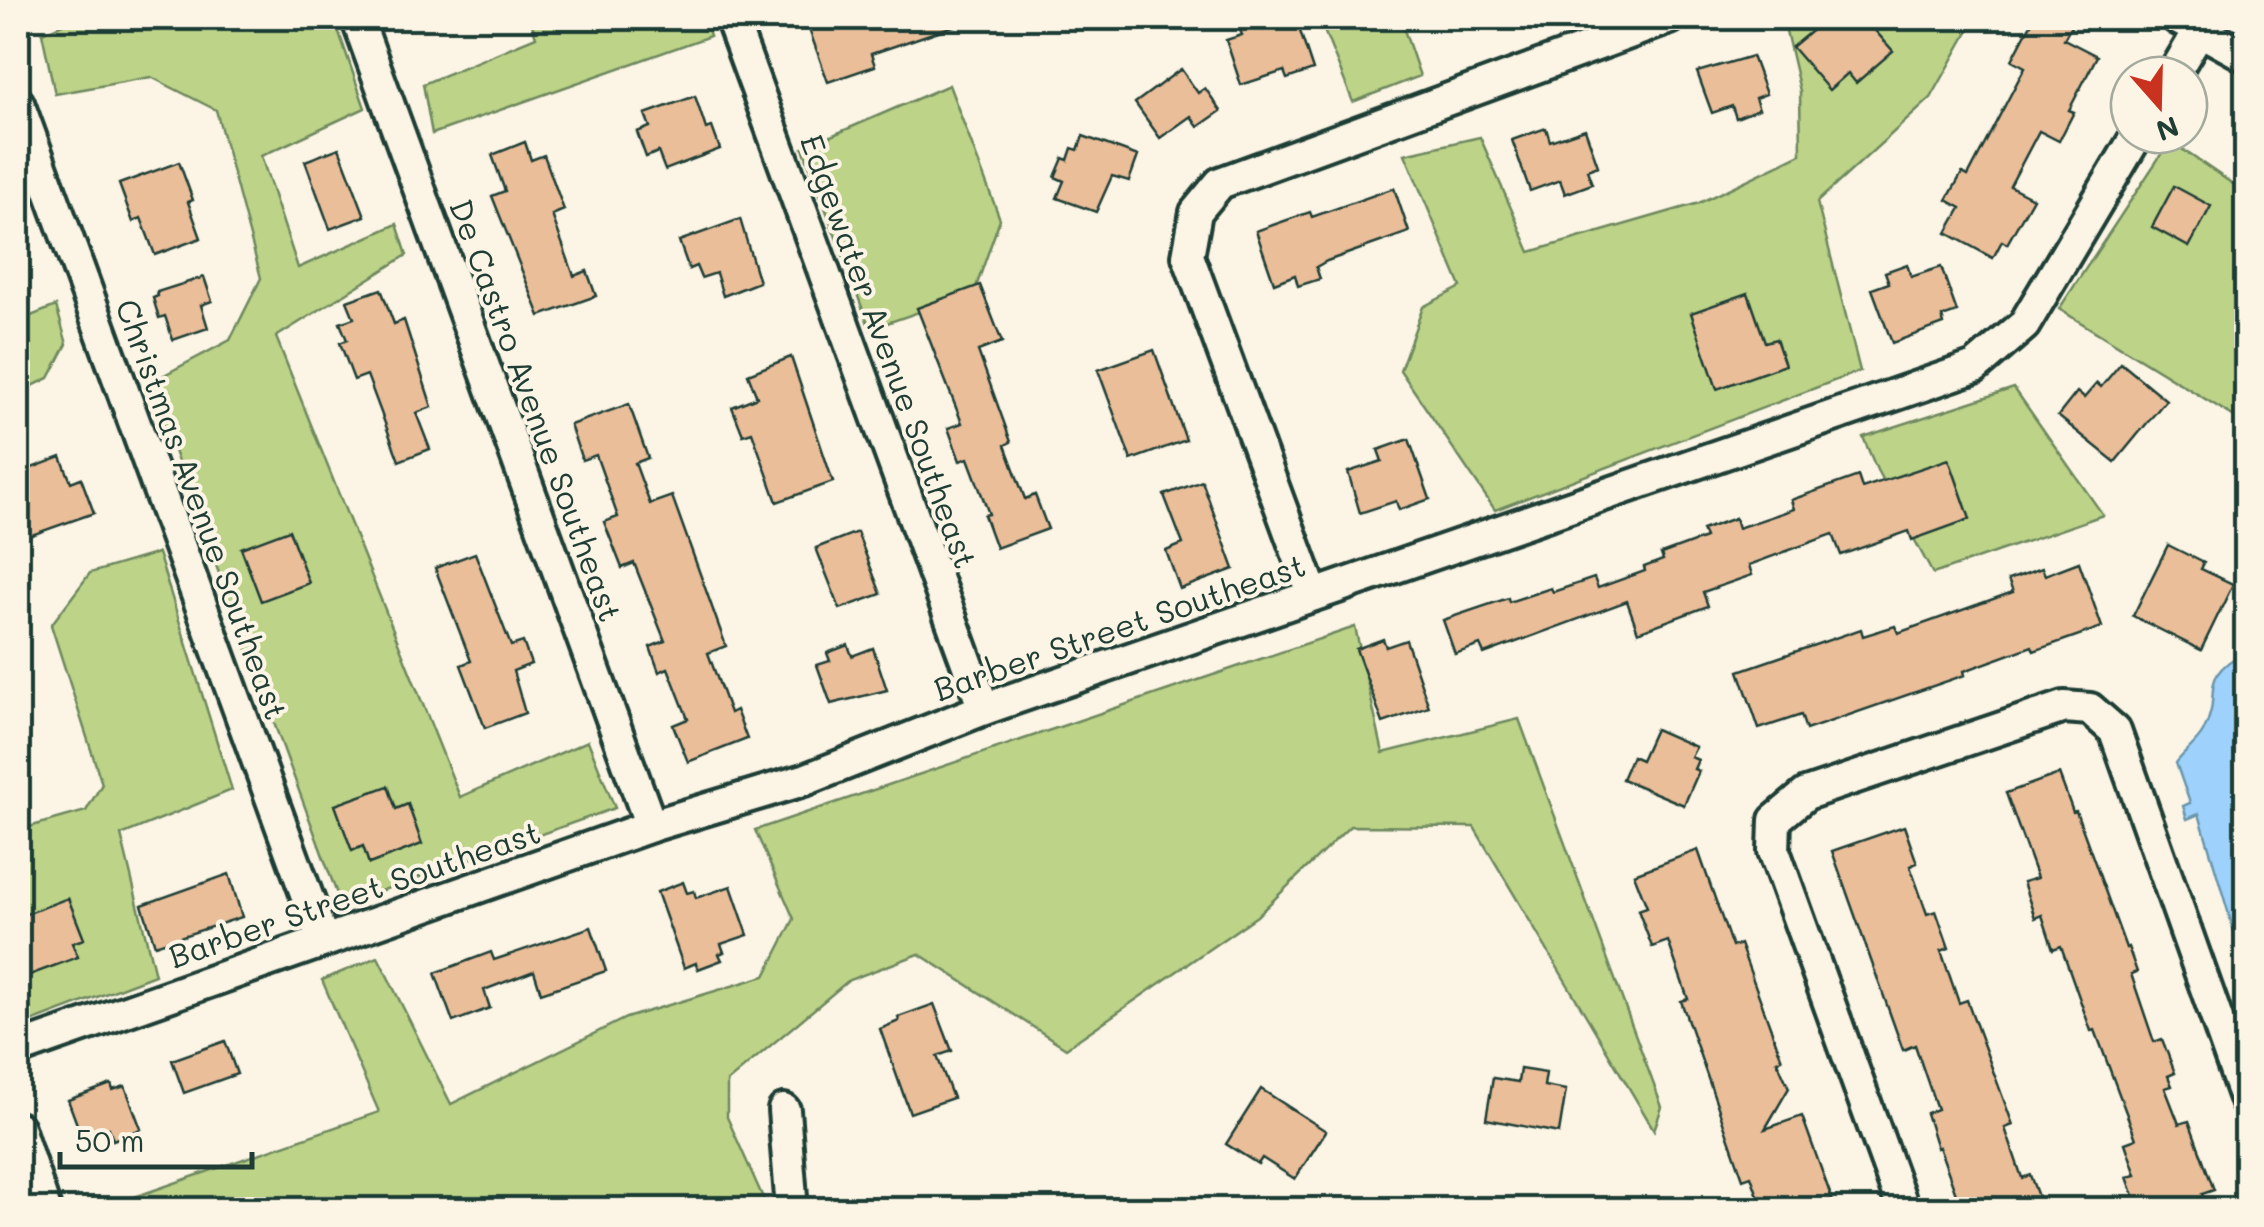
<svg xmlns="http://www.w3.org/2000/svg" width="2264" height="1227" font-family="Mali,sans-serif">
	<rect width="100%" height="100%" fill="#fcf5e5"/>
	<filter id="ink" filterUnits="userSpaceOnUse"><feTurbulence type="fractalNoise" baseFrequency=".01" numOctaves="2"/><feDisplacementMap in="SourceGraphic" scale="20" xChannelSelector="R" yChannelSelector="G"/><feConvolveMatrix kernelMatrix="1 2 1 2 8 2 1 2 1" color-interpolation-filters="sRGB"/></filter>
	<g filter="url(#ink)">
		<g fill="#bdd388" stroke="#6e885e" stroke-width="2.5">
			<polygon points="76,18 334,18 365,108 261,156 298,268 397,224 407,255 276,337 460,797 588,741 615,808 341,905 149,383 230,340 261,278 216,110 151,77 55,94 42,33"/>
			<polygon points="530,18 705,18 710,36 432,134 423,84 536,37"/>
			<polygon points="1319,18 1400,18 1420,76 1353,102"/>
			<polygon points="1783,18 1976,18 1931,98 1817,202 1860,371 1495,510 1400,370 1423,307 1461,287 1405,154 1480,137 1530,252 1699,203 1801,154 1800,91"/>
			<polygon points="949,85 1000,219 974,293 870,329 803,148"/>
			<polygon points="2170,141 2246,193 2246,424 2059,309"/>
			<polygon points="56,306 67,344 49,378 18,393 18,321"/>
			<polygon points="2014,388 2103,515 1933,574 1877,470 1863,437"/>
			<polygon points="158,553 232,790 121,835 155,975 18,1027 18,830 86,811 102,784 51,625 90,573"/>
			<polygon points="1355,627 1383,753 1519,719 1662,1107 1654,1130 1474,827 1350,826 1257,916 1066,1048 919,954 849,980 727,1082 727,1117 768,1209 97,1210 379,1112 322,980 378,957 451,1104 626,1018 765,976 794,919 755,830"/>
		</g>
		<path fill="#9ed1fc" stroke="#6b96ac" stroke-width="2.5" d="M2246,651v321l-47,-158 -12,5 -4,-13 7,-3 -14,-40c7,-10 21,-20 27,-31 22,-42 -9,-52 43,-81z"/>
		<g fill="#ebbe9a" stroke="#1f3d34" stroke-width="2.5">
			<polygon points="805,18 968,18 968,21 871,54 875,66 828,82"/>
			<polygon points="1827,18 1864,18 1893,51 1856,83 1848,73 1829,90 1792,47"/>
			<polygon points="2034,18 2076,18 2064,39 2097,56 2069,110 2074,112 2059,141 2039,131 2010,186 2033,198 2007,244 2002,241 1993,258 1947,233 1961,208 1947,200 1962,173 1968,176 2025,67 2012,60"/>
			<polygon points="1296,19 1313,70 1287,79 1284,71 1241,85 1226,40 1242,35 1239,27 1261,20 1264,30"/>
			<polygon points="1752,56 1766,94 1755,98 1759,109 1736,118 1732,106 1712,113 1697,72"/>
			<polygon points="1181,69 1198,93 1205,88 1221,111 1198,127 1191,116 1160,138 1135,103"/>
			<polygon points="695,96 706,129 712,127 720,149 665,170 658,152 646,157 637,132 650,127 645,114"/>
			<polygon points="1546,128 1550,141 1585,129 1598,166 1587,170 1592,184 1565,194 1560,180 1530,191 1512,140"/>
			<polygon points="1083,136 1138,156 1129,181 1112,176 1096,212 1057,198 1064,181 1055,177 1063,158 1068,160 1072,148 1078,150"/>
			<polygon points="525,142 531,160 544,155 564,210 552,215 574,276 587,271 596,296 540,316 492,196 505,191 492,155"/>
			<polygon points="339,148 365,216 330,229 305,161"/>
			<polygon points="179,162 193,200 188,202 201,238 155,255 141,218 133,222 119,184"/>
			<polygon points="2174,186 2211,206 2189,247 2152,227"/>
			<polygon points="1394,188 1409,232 1327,261 1316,267 1320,279 1298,286 1295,275 1274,283 1256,231 1310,212 1312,217"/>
			<polygon points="740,219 759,282 723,296 716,273 701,278 696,266 689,269 679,241"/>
			<polygon points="1907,264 1911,277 1941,267 1957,312 1942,317 1944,324 1892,343 1872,289 1889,283 1885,272"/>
			<polygon points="204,277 212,301 201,305 208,328 173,340 165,316 159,318 153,298 158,296 157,292"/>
			<polygon points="980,285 1002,342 978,351 1011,442 1005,445 1025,499 1035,495 1048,529 996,548 984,515 989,514 968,458 960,461 948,428 962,423 917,308"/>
			<polygon points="381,289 394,324 404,320 432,407 416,413 430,449 399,461 367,375 354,380 340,343 347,340 340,323 354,318 347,301"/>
			<polygon points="1748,293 1765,342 1776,339 1785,365 1717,389 1691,313"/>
			<polygon points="1154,350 1186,440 1131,460 1098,370"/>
			<polygon points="791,357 833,482 777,502 752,432 743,435 732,407 757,397 748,374"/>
			<polygon points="2121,363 2166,400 2115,462 2058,416 2077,392 2084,398 2097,383 2101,387"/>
			<polygon points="629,404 648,458 635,463 650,504 672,496 726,646 708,653 730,713 736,710 747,739 688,762 673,725 688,719 668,668 659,672 650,647 665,641 634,563 622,568 604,522 618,517 596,455 582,460 570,425"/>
			<polygon points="1409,439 1430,499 1399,510 1396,501 1360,513 1348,472 1382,461 1378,450"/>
			<polygon points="61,457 71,482 81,478 94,513 29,536 23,519 18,521 18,473"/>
			<polygon points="1949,459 1970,519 1912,540 1909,531 1841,555 1833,534 1749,565 1752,575 1703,592 1708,606 1638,632 1627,601 1484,654 1480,645 1455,654 1443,620 1508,598 1509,602 1551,588 1553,592 1594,578 1598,588 1645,571 1644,567 1663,560 1661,554 1705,538 1702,530 1735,518 1738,528 1794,509 1791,500 1858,476 1862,488"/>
			<polygon points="1202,481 1234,569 1180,589 1166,551 1183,544 1164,495"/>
			<polygon points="289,530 309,583 261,601 241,548"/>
			<polygon points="857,532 881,594 840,609 816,548"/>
			<polygon points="2168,545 2204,563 2201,569 2233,584 2201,650 2133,616"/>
			<polygon points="475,553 511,646 523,642 531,664 513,671 525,713 485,728 461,665 471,661 435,568"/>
			<polygon points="2079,562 2102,627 2034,651 2032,646 1964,671 1965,675 1806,730 1801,715 1759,729 1739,671 1861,629 1863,636 1895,626 1898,633 2013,592 2008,580 2042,568 2045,575"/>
			<polygon points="1383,639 1386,647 1406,640 1429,707 1383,723 1356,649"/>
			<polygon points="848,645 852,656 873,648 887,690 831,704 817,665 830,661 827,653"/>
			<polygon points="1655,729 1696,747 1691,757 1698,760 1694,769 1699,771 1684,805 1622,779 1632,756 1641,760"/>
			<polygon points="2059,774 2073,812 2076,811 2126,948 2128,947 2137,972 2131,974 2154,1042 2162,1039 2175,1073 2168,1076 2172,1086 2165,1088 2179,1124 2189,1121 2214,1190 2202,1194 2208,1210 2139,1210 2127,1177 2136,1175 2125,1143 2136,1139 2095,1030 2091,1031 2061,946 2053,949 2042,915 2035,918 2023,882 2037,878 2006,793"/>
			<polygon points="388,786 396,809 408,804 422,844 369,864 363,846 352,851 335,805"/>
			<polygon points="1904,826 1917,863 1910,866 1927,914 1936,911 1949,948 1941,951 1959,1003 1967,1000 2013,1125 2005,1128 2022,1178 2030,1175 2043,1210 1962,1210 1939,1147 1937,1148 1926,1113 1937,1109 1915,1045 1903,1050 1832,851"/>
			<polygon points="1698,850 1732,947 1740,944 1782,1059 1777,1061 1789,1088 1765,1129 1802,1116 1836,1210 1763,1210 1751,1176 1743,1179 1681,1001 1688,999 1668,941 1652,947 1638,910 1647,907 1634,874"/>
			<polygon points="229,874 242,917 155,945 142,905"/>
			<polygon points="683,882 687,893 694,891 696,898 731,886 748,935 721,944 724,952 719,954 722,960 698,969 696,963 684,968 657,892"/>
			<polygon points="68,898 84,939 72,943 78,957 27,976 18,952 18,917"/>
			<polygon points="591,927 606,971 541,993 534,971 484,990 490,1008 453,1022 435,973 491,952 494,960"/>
			<polygon points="934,1004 952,1051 937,1056 953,1098 910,1113 880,1029 899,1021 898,1017"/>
			<polygon points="225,1041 237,1074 184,1093 172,1060"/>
			<polygon points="1520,1069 1546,1073 1544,1086 1566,1090 1559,1133 1486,1119 1493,1078 1518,1082"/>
			<polygon points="111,1084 113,1090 125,1086 141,1129 113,1140 109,1128 82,1138 68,1100"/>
			<polygon points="1261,1089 1326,1131 1295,1179 1262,1158 1258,1164 1226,1144"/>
		</g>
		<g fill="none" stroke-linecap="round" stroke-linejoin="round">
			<defs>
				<g id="minor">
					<polyline points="357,18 651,826"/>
					<polyline points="731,18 984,709"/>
					<polyline points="2177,18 2246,56"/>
					<polyline points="2173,75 2199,31"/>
					<polyline points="18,103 323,940"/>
					<polyline points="1313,595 1188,256 1196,212 1220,183 1670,18"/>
					<polyline points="18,1049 651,826 807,779 984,709 1975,367 2024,325 2137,135"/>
					<polyline points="784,1110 792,1210"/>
					<polyline points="18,1128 45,1210"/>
					<polyline points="1904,1210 1774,851 1775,820 1806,794 2064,707 2090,709 2115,731 2246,1101"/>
				</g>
			</defs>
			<use href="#minor" stroke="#1f3d34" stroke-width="38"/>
			<use href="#minor" stroke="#fcf5e5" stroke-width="30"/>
		</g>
	</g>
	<g text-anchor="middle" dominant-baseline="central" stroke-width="8" stroke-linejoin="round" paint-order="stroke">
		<g font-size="32" fill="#1f3d34" stroke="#fcf5e5">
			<text transform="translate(890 351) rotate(70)">Edgewater Avenue Southeast</text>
			<text transform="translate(537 410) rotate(70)">De Castro Avenue Southeast</text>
			<text transform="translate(203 509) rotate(70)">Christmas Avenue Southeast</text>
			<text transform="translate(1119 626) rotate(-19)">Barber Street Southeast</text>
			<text transform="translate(354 893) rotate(-19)">Barber Street Southeast</text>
		</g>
	</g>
	<rect width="2264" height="1227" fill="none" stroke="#fcf5e5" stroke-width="60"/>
	<rect x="30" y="30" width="2204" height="1167" fill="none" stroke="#1f3d34" stroke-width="4" filter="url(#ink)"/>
	<g transform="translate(2159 105) rotate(160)"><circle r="48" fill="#fcf5e5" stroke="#a4ab9e" stroke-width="2.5"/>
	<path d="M0-8L18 38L0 25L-18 38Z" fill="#c8321e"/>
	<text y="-15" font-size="28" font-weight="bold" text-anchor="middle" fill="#1f3d34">N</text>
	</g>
	<path d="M60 1152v15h192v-15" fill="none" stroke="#1f3d34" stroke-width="5"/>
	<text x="75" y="1152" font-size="30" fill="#1f3d34" stroke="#fcf5e5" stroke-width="8" paint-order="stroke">50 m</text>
</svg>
